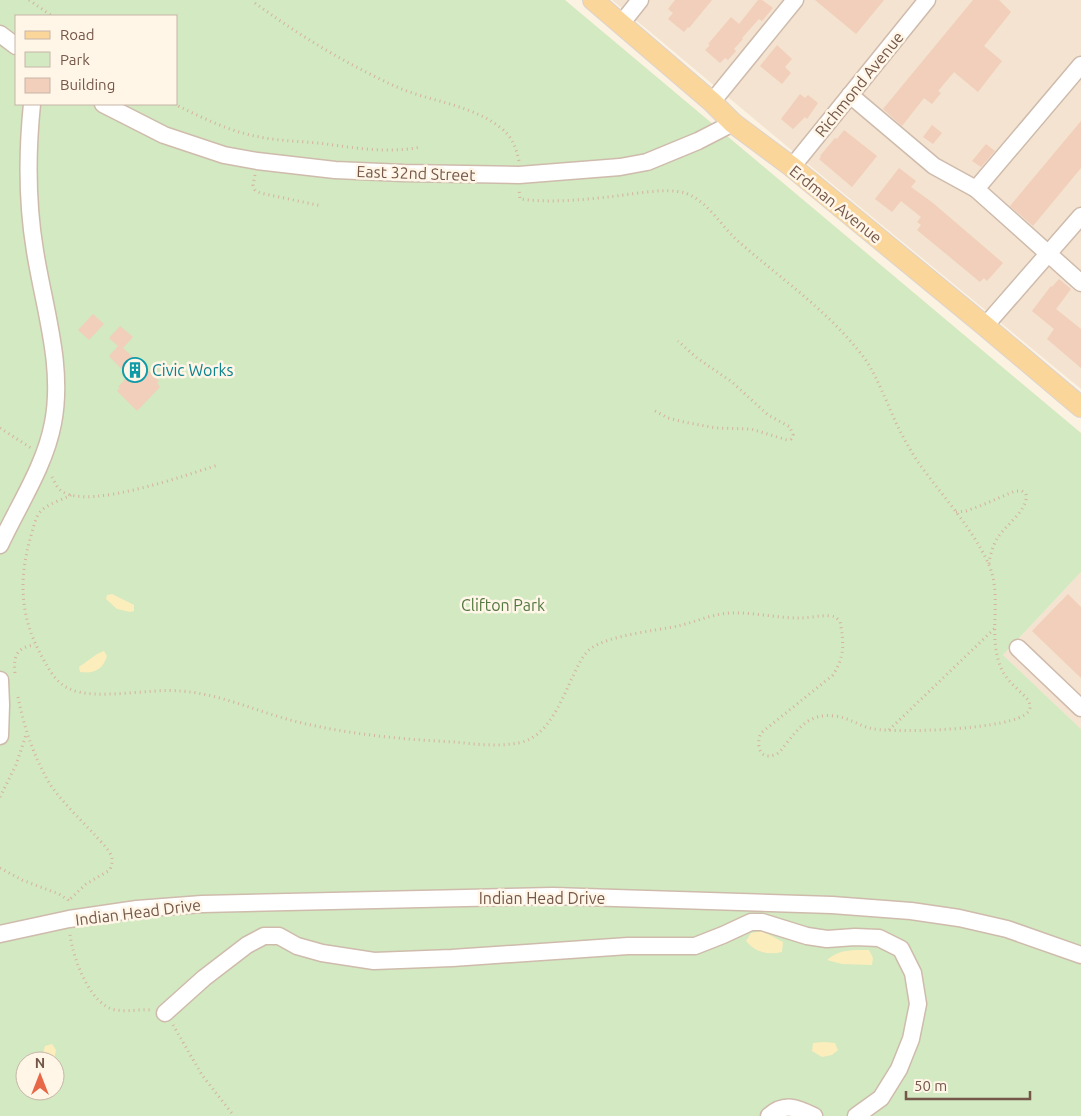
<svg xmlns="http://www.w3.org/2000/svg" width="1081" height="1116" font-family="Ubuntu,sans-serif">
	<rect width="100%" height="100%" fill="#fcf2e2"/>
	<g fill="#f4e3d0">
		<polygon points="612,0 1081,0 1081,389 820,174"/>
		<polygon points="1081,572 1081,729 1003,655"/>
	</g>
	<path fill="#d2e9c1" fill-rule="evenodd" d="M0,0h565l516,433v139l-78,83 78,74v387h-1081zM16,16h160v88h-160zM25,1061h30v30h-30z"/>
	<g fill="#fcedbc">
		<polygon points="112,594 134,605 134,611 130,612 117,609 106,599 107,595"/>
		<path d="M104,651l3,5c-4,14 -14,18 -27,16l-1,-5 18,-13z"/>
		<path d="M762,931l21,11 -1,10c-14,3 -26,1 -36,-11l5,-8z"/>
		<path d="M869,950l4,8 -1,7 -30,-1 -15,-4c12,-11 26,-10 42,-10z"/>
		<polygon points="824,1042 835,1043 838,1050 832,1055 822,1057 812,1051 813,1043"/>
		<polygon points="52,1044 56,1050 54,1061 41,1061 45,1046"/>
	</g>
	<g fill="#f1cfba">
		<polygon points="675,0 712,0 689,28 688,27 684,32 668,19 673,13 668,9"/>
		<polygon points="758,0 762,0 773,8 762,21 759,19 742,38 743,39 734,49 736,51 728,60 725,58 720,63 705,50 710,45 708,44 731,17 739,24"/>
		<polygon points="815,0 884,0 856,34"/>
		<polygon points="973,0 999,0 1011,12 984,46 1002,61 978,92 954,72 938,91 941,93 932,104 924,98 902,126 883,109"/>
		<polygon points="777,45 792,59 785,67 791,73 782,84 760,66"/>
		<polygon points="800,94 805,98 808,95 818,103 807,119 805,117 793,129 781,119"/>
		<polygon points="1081,121 1081,168 1033,226 1010,206"/>
		<polygon points="932,125 942,133 933,144 923,137"/>
		<polygon points="844,130 877,156 852,187 819,159 821,157 820,156 835,138 837,139"/>
		<polygon points="986,144 995,151 981,167 972,161"/>
		<polygon points="899,168 916,181 911,187 933,203 1003,263 987,281 984,278 980,282 917,230 921,225 917,222 921,217 901,201 892,212 875,199"/>
		<polygon points="1059,279 1071,289 1056,309 1081,329 1081,368 1047,339 1054,329 1032,311 1051,286 1052,287"/>
		<polygon points="93,314 104,324 89,340 78,330"/>
		<polygon points="120,326 133,337 123,348 159,381 157,383 160,387 137,411 117,391 120,388 118,387 128,376 109,356 118,346 109,338"/>
		<polygon points="1068,594 1081,607 1081,678 1032,631"/>
	</g>
	<g fill="none" stroke-linecap="round" stroke-linejoin="round">
		<defs>
			<g id="minor">
				<polyline points="621,24 640,0"/>
				<polyline points="0,34 16,46"/>
				<polyline points="1081,65 976,189 1081,283"/>
				<polyline points="850,95 934,166 976,189"/>
				<polyline points="712,102 795,0"/>
				<polyline points="103,104 164,135 224,155 257,161 335,170 404,173 519,175 620,167 647,162 698,141 733,123"/>
				<polyline points="792,167 927,0"/>
				<polyline points="985,326 1081,216"/>
				<path d="M0,545c18,-39 45,-79 53,-122 11,-57 -9,-115 -18,-172 -8,-48 -8,-98 -3,-147"/>
				<polyline points="1018,648 1081,708"/>
				<polyline points="0,680 1,705 0,736"/>
				<polyline points="0,934 69,919 137,909 202,904 553,896 832,905 911,911 959,918 1007,929 1081,955"/>
				<polyline points="165,1013 204,978 247,945 264,936 279,936 297,946 322,953 374,961 452,958 628,946 695,946 723,935 751,922 762,922 807,936 827,939 855,937 879,938 901,949 913,973 918,1004 911,1039 899,1069 881,1098 856,1116"/>
				<path d="M769,1116c16,-14 28,-8 45,0"/>
			</g>
			<polyline id="major" points="593,0 712,102 733,123 792,167 985,326 1081,407"/>
		</defs>
		<use href="#minor" stroke="#cfbbac" stroke-width="19"/>
		<use href="#major" stroke="#dbd3d0" stroke-width="22"/>
		<g stroke="#d6b29d" stroke-width="3" stroke-dasharray="1 4" stroke-linecap="butt">
			<polyline points="29,0 52,16"/>
			<path d="M255,3c45,33 93,62 144,85 34,14 73,17 102,40 11,9 15,19 18,33"/>
			<path d="M174,104c27,13 56,28 86,33 24,5 49,4 73,8 29,4 58,8 88,2"/>
			<polyline points="255,175 253,185 255,190 260,193 322,206"/>
			<polyline points="655,411 668,418 684,422 716,428 751,429 787,440 791,439 793,435 790,427 768,415 732,382 697,358 678,341"/>
			<polyline points="0,428 31,448"/>
			<path d="M52,477c3,5 5,12 11,15 29,17 123,-17 155,-27"/>
			<path d="M71,495c-9,5 -21,8 -29,15 -7,6 -9,20 -12,29 -11,41 -10,76 10,114 7,13 15,30 30,36 26,12 80,-1 111,2 38,3 73,19 109,29 54,14 108,19 164,22 20,2 43,5 64,1 30,-5 43,-42 55,-67 5,-10 9,-20 17,-27 19,-14 64,-18 88,-23 17,-4 34,-12 52,-13 23,-1 46,5 69,5 10,0 22,-3 32,-2 6,1 5,2 9,5 4,22 5,35 -7,54l-72,58c-5,11 -2,27 13,22 5,-1 8,-6 11,-10 14,-17 24,-32 49,-29 15,1 26,11 40,13 25,4 139,1 154,-17 3,-3 2,-7 1,-11 -9,-11 -22,-19 -28,-33 -14,-33 2,-70 -12,-103 -18,-40 -49,-71 -73,-106 -12,-19 -21,-37 -29,-57 -7,-15 -13,-30 -22,-43 -35,-47 -84,-80 -127,-118 -18,-16 -30,-40 -53,-48 -19,-6 -57,2 -77,4 -28,3 -59,6 -88,2l-1,-10"/>
			<path d="M956,512l10,-1 14,-5 35,-15h7l4,3c3,15 -20,31 -28,43 -5,8 -8,18 -9,27"/>
			<path d="M15,673c-2,-17 2,-26 20,-28"/>
			<path d="M18,697c6,30 15,57 30,84 12,19 30,36 46,53 5,6 13,13 17,21 2,5 1,9 -1,15l-24,14 -17,16"/>
			<polyline points="889,730 995,628"/>
			<polyline points="0,797 16,765 26,735"/>
			<polyline points="0,868 22,880 59,894 68,900 68,904"/>
			<path d="M70,935c3,23 20,71 46,75 12,2 24,-1 35,0"/>
			<polyline points="173,1025 202,1075 234,1116"/>
		</g>
		<use href="#minor" stroke="#fff" stroke-width="16"/>
		<use href="#major" stroke="#fbd69a" stroke-width="20"/>
	</g>
	<defs>
		<symbol id="building-ring" viewBox="-11 -11 22 22"><circle r="9.5" fill="#fff6e8" stroke="#0f9aa8" stroke-width="1.5"/><path d="M-4-6H4V6H1V3H-1V6H-4ZM-2.5-4.3h1.7v1.8h-1.7ZM.8-4.3h1.7v1.8H.8ZM-2.5-1h1.7V.8h-1.7ZM.8-1h1.7V.8H.8Z" fill="#0f9aa8"/></symbol>
	</defs>
	<g fill-rule="evenodd">
		<use href="#building-ring" x="121" y="356" width="28" height="28"/>
	</g>
	<g text-anchor="middle" dominant-baseline="central" stroke-width="5" stroke-linejoin="round" paint-order="stroke">
		<g font-size="16" fill="#745749" stroke="#fff6e8">
			<text transform="translate(859 84) rotate(-51)">Richmond Avenue</text>
			<text transform="translate(416 173) rotate(2)">East 32nd Street</text>
			<text transform="translate(836 204) rotate(39)">Erdman Avenue</text>
			<text x="542" y="898">Indian Head Drive</text>
			<text transform="translate(138 912) rotate(-7)">Indian Head Drive</text>
		</g>
		<g font-size="16" fill="#0d838f" stroke="#fff6e8" text-anchor="start">
			<text x="152" y="370">Civic Works</text>
		</g>
		<g font-size="16" fill="#527941" stroke="#fff6e8">
			<text x="503" y="605">Clifton Park</text>
		</g>
	</g>
	<rect x="15" y="15" width="162" height="90" fill="#fff6e8" stroke="#c7b6a8"/>
	<rect x="25" y="31" width="25" height="8" fill="#fbd69a" stroke="#c7b6a8"/>
	<text x="60" y="40" font-size="15" fill="#745749">Road</text>
	<rect x="25" y="52" width="25" height="15" fill="#d2e9c1" stroke="#c7b6a8"/>
	<text x="60" y="65" font-size="15" fill="#745749">Park</text>
	<rect x="25" y="78" width="25" height="15" fill="#f1cfba" stroke="#c7b6a8"/>
	<text x="60" y="90" font-size="15" fill="#745749">Building</text>
	<g transform="translate(40 1076)"><circle r="24" fill="#fff6e8" stroke="#c7b6a8"/>
	<path d="M0-4L9 19L0 12L-9 19Z" fill="#e76846"/>
	<text y="-8" font-size="14" font-weight="bold" text-anchor="middle" fill="#745749">N</text>
	</g>
	<path d="M906 1091v8h124v-8" fill="none" stroke="#745749" stroke-width="2.5"/>
	<text x="914" y="1091" font-size="15" fill="#745749" stroke="#fff6e8" stroke-width="4" paint-order="stroke">50 m</text>
</svg>
